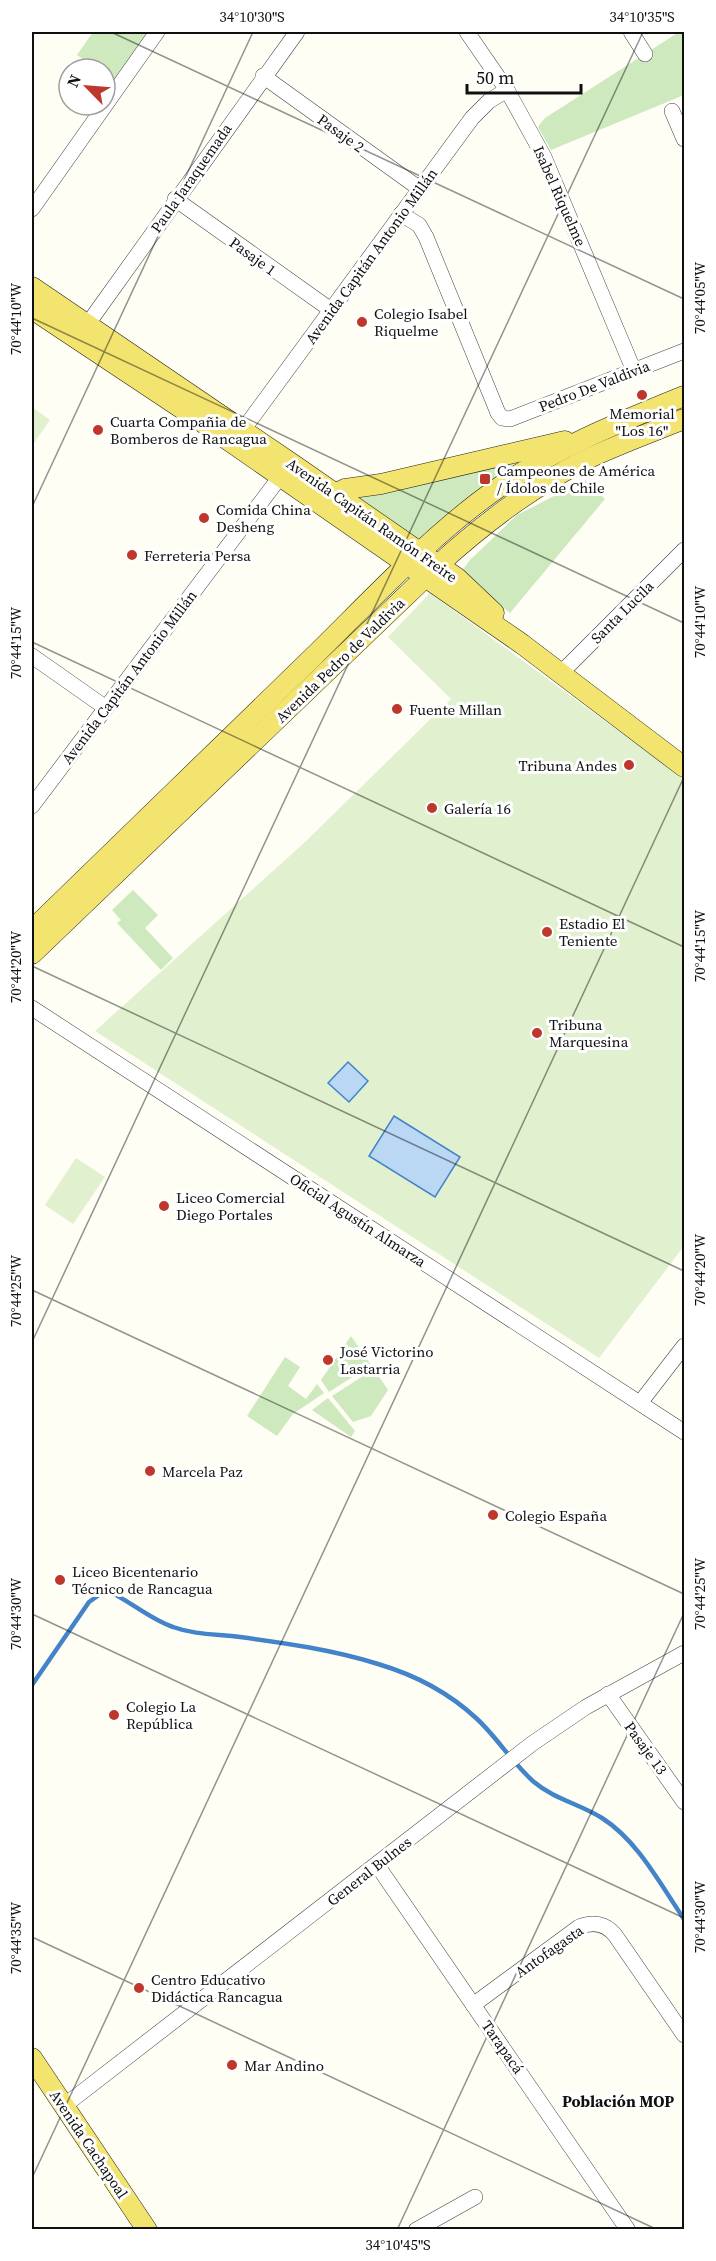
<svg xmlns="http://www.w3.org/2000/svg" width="716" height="2261" font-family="'Source Serif 4',serif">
	<rect width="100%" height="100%" fill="#fffef4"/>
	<g fill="#cee9bd">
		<polygon points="93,32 151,32 116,82 105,75 105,69 97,69 77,55"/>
		<polygon points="679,32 684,32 684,95 551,150 538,127 545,118"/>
		<polygon points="523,459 495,477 415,541 352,494"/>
		<polygon points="585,480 605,499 510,613 460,573 470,560 517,515"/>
		<polygon points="133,890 158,915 145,928 173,958 161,970 117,923 121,920 112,910"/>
		<polygon points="351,1336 371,1365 329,1392 321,1380"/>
		<polygon points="285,1357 300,1367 288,1386 306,1399 317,1384 324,1393 293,1414 277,1436 247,1416"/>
		<polygon points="374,1369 388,1390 371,1416 353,1422 332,1396"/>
		<polygon points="328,1398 355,1431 351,1437 312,1410"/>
	</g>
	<g fill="#e1f0cf">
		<polygon points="32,407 50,420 32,446"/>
		<polygon points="430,593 684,779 684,1246 599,1358 95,1031 304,843 451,699 388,637"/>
		<polygon points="76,1158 105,1177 73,1224 45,1205"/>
	</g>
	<g fill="#bad7f4" stroke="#4383c9" stroke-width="1.5">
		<polygon points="348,1062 368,1081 349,1102 328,1083"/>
		<polygon points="394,1116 460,1157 435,1197 369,1156"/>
	</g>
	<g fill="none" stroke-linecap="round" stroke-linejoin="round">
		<path stroke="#4383c9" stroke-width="4.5" d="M32,1685l57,-83 17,-12c23,10 43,29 67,37 22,8 44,7 67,10 45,6 94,13 138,27 37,11 70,28 98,54 21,19 36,45 58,64 20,17 46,22 68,36 36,23 58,66 82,101"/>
		<defs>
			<g id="minor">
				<polyline points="467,32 507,90 544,157 634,371"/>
				<polyline points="631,32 645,54"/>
				<polyline points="263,76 420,189"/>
				<polyline points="672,111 684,139"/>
				<polyline points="175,199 331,310"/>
				<polyline points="32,209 157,32"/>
				<polyline points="401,214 419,225 426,237 498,413 502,418 510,419 684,351"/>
				<polyline points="87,325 297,32"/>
				<polyline points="243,430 472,118 489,101 507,90"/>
				<polyline points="32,656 106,708"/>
				<polyline points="560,674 684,550"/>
				<polyline points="32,806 286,469"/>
				<polyline points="32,1008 684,1432"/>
				<polyline points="640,1403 684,1346"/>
				<polyline points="608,1694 684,1802"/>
				<polyline points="377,1865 628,2230"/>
				<path d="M473,2005l106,-78c14,-6 27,-3 36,8l69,100"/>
				<polyline points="64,2106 533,1743 586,1707 684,1653"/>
				<polyline points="416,2230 475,2197"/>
			</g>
			<g id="major">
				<polyline points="32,287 291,463 457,578 494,613"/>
				<polyline points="32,309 199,420 522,644 684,767"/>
				<polyline points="329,502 335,494 345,489 381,484 565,441"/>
				<path d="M32,930c94,-91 188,-183 282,-274 57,-56 119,-123 184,-168 57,-40 122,-66 186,-92"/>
				<path d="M32,954l406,-389c45,-41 95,-79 149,-106 32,-15 65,-27 97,-40"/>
				<polyline points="32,2058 147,2230"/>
			</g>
		</defs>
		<use href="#minor" stroke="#434343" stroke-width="16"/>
		<use href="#major" stroke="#212121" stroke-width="21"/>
		<use href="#minor" stroke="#fff" stroke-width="15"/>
		<use href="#major" stroke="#f3e46f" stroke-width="20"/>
	</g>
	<path fill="none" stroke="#101010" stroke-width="1.5" stroke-opacity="0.45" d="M111,32l573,267M32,318l652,305M32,507l221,-475M32,642l652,305M32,966l652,305M32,1290l652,304M32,1342l611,-1310M32,1614l652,304M32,1937l626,293M32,2178l652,-1401M397,2230l287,-617"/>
	<g fill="#bd372c" stroke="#fff" stroke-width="2">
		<circle cx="362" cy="322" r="6"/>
		<circle cx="642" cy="395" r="6"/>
		<circle cx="98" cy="430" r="6"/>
		<rect x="479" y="473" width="12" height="12" rx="3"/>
		<circle cx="204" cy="518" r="6"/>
		<circle cx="132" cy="555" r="6"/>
		<circle cx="397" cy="709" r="6"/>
		<circle cx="629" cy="765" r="6"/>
		<circle cx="432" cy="808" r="6"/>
		<circle cx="547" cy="932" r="6"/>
		<circle cx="537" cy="1033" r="6"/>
		<circle cx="164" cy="1206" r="6"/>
		<circle cx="328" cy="1360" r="6"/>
		<circle cx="150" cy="1471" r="6"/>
		<circle cx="493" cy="1515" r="6"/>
		<circle cx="60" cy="1580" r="6"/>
		<circle cx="114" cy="1715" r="6"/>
		<circle cx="139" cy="1988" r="6"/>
		<circle cx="232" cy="2065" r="6"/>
	</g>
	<g text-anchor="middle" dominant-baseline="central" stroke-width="6" stroke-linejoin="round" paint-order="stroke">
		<g font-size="15" fill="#101010" stroke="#fff">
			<text transform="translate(341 133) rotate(36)">Pasaje 2</text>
			<text transform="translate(191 178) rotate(-55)">Paula Jaraquemada</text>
			<text transform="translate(560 196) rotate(66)">Isabel Riquelme</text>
			<text transform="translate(253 256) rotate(36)">Pasaje 1</text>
			<text transform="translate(371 256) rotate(-54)">Avenida Capitán Antonio Millán</text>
			<text transform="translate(594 386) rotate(-21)">Pedro De Valdivia</text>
			<text transform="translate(372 520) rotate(35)">Avenida Capitán Ramón Freire</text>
			<text transform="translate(622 612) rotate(-45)">Santa Lucila</text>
			<text transform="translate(340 660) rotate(-44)">Avenida Pedro de Valdivia</text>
			<text transform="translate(129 677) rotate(-53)">Avenida Capitán Antonio Millán</text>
			<text transform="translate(358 1220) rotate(33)">Oficial Agustín Almarza</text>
			<text transform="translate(646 1748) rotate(54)">Pasaje 13</text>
			<text transform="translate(369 1871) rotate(-38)">General Bulnes</text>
			<text transform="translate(549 1951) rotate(-35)">Antofagasta</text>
			<text transform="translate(503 2047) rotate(55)">Tarapacá</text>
			<text transform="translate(89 2144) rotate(56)">Avenida Cachapoal</text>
		</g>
		<g font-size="15" fill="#101010" stroke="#fff" text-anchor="start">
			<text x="374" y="313">Colegio Isabel<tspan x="374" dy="17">Riquelme</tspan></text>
			<text x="642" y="413" text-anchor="middle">Memorial<tspan x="642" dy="17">"Los 16"</tspan></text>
			<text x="110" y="421">Cuarta Compañia de<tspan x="110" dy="17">Bomberos de Rancagua</tspan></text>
			<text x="497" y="470">Campeones de América<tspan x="497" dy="17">/ Ídolos de Chile</tspan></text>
			<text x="216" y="509">Comida China<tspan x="216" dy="17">Desheng</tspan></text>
			<text x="144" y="555">Ferreteria Persa</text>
			<text x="409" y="709">Fuente Millan</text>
			<text x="617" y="765" text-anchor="end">Tribuna Andes</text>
			<text x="444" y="808">Galería 16</text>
			<text x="559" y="923">Estadio El<tspan x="559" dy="17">Teniente</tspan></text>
			<text x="549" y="1024">Tribuna<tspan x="549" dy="17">Marquesina</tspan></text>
			<text x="176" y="1197">Liceo Comercial<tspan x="176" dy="17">Diego Portales</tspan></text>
			<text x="340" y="1351">José Victorino<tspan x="340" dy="17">Lastarria</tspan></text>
			<text x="162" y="1471">Marcela Paz</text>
			<text x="505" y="1515">Colegio España</text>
			<text x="72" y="1571">Liceo Bicentenario<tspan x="72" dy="17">Técnico de Rancagua</tspan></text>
			<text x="126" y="1706">Colegio La<tspan x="126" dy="17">República</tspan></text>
			<text x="151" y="1979">Centro Educativo<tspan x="151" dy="17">Didáctica Rancagua</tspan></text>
			<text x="244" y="2065">Mar Andino</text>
		</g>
		<g font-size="16" font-weight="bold" fill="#101010" stroke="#fff">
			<text x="618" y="2101">Población MOP</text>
		</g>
	</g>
	<rect width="716" height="2261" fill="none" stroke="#ffffff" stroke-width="66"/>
	<g transform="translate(87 87) rotate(295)"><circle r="28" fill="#ffffff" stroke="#9f9f9f" stroke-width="1.5"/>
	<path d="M0-4.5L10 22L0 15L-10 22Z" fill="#bd372c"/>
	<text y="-9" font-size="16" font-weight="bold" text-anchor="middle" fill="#101010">N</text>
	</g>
	<path d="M467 84v9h114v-9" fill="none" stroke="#101010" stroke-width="3"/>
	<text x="476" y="84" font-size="18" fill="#101010" stroke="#ffffff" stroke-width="4.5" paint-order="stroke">50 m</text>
	<rect x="33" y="33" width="650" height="2195" fill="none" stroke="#101010" stroke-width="2"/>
	<g font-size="15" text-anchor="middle" fill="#101010">
		<text x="252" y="22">34°10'30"S</text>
		<text x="642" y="22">34°10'35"S</text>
		<text transform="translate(700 298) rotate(-90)" y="5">70°44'05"W</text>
		<text transform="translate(16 319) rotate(-90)" y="5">70°44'10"W</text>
		<text transform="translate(700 622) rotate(-90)" y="5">70°44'10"W</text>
		<text transform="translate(16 643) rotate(-90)" y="5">70°44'15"W</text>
		<text transform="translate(700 946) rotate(-90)" y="5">70°44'15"W</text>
		<text transform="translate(16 967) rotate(-90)" y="5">70°44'20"W</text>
		<text transform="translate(700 1270) rotate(-90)" y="5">70°44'20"W</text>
		<text transform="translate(16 1291) rotate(-90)" y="5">70°44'25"W</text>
		<text transform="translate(700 1594) rotate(-90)" y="5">70°44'25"W</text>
		<text transform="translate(16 1614) rotate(-90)" y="5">70°44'30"W</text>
		<text transform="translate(700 1917) rotate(-90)" y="5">70°44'30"W</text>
		<text transform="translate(16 1938) rotate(-90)" y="5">70°44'35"W</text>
		<text x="398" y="2250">34°10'45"S</text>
	</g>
</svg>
